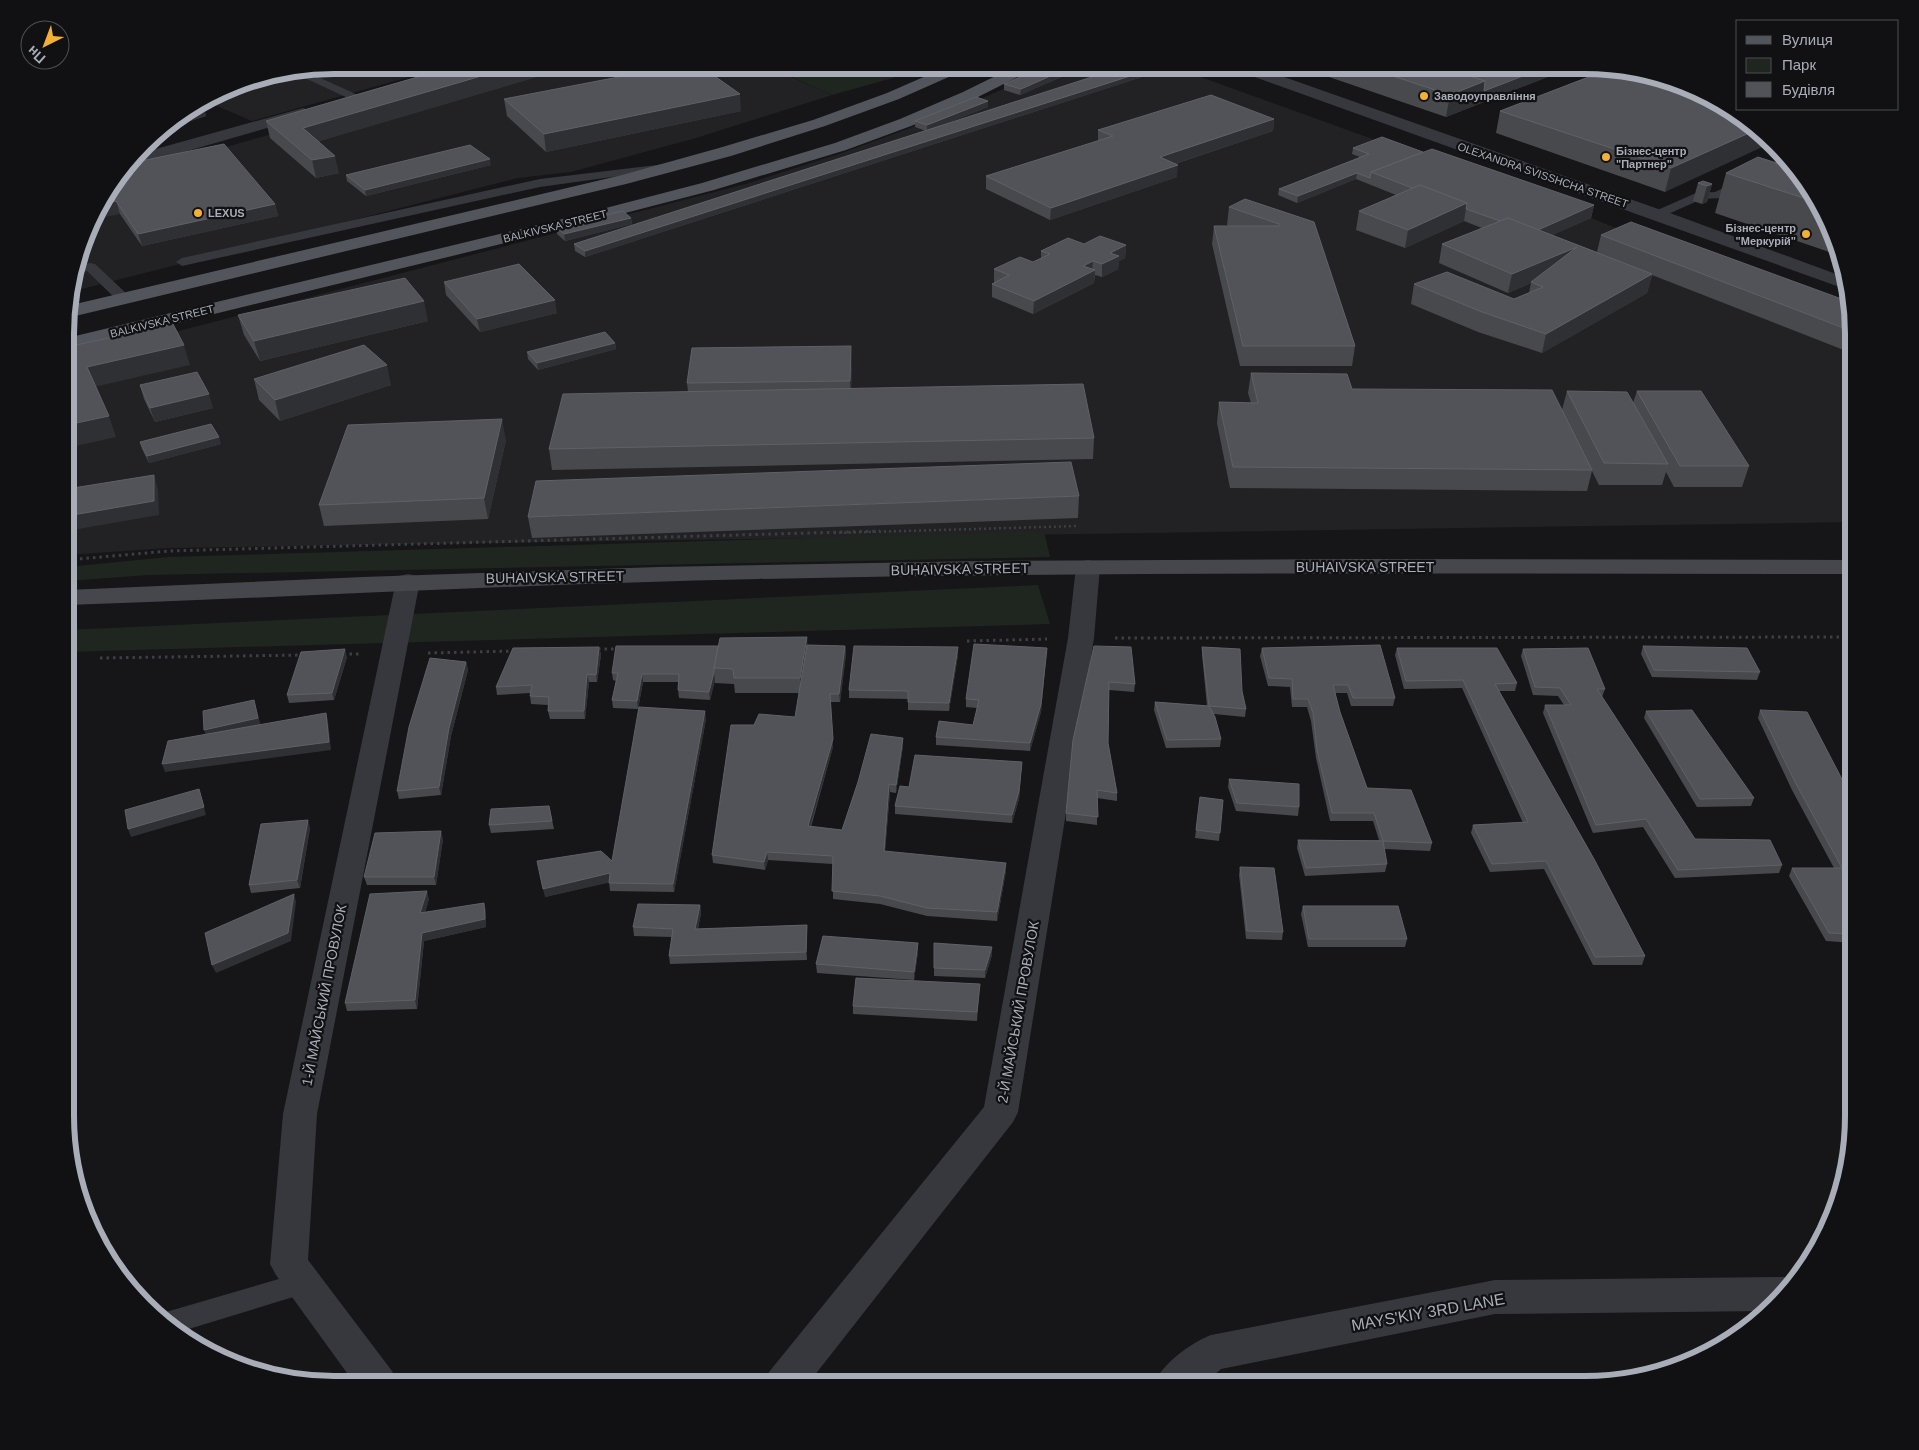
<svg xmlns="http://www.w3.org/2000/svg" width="1919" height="1450" font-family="Helvetica,sans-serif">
	<rect width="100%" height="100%" fill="#161618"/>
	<g fill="#222225">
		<polygon points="334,65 452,65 252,121 208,102 247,79"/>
		<polygon points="516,65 802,65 782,73 832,95 696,138 571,172 518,178 70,292 101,200 120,177"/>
		<polygon points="1066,65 1140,67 1159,72 1173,67 1591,218 1852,322 1854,334 1854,522 168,548 67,555 67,360 749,183 845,152 945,115 1043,71"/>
	</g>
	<g fill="#1e261f">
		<polygon points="802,65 923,65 893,78 832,95 781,72"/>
		<polygon points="1044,531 1050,557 148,575 67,581 67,567 168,557"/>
		<polygon points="1038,585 1050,624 67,652 67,630"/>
	</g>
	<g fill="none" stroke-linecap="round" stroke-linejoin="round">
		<polyline stroke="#3d3f44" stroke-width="2.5" stroke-dasharray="2 3" stroke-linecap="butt" points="834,533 1078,526"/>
		<g stroke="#3d3f44" stroke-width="3" stroke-dasharray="2.5 4" stroke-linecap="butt">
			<polyline points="67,560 169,551 880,531"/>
			<polyline points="1115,638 1854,637"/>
			<polyline points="967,641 1047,639"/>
			<polyline points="598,649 619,649"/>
			<polyline points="428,653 514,651"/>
			<polyline points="343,654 359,654"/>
			<polyline points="100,658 304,655"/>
		</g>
		<g fill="#37383d" fill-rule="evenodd">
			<polygon points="303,70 360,96 361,98 360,100 352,100 292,72"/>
			<polygon points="1783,159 1788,165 1721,198 1702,199 1657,219 1651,215 1653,212 1696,193 1715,192"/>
			<polygon points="665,164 669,165 671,167 669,169 540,187 182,266 176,262 182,258 540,179"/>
			<polygon points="90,263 95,264 128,295 130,298 128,301 118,301 87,271 76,274 79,266"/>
			<polygon points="303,1272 312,1275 316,1283 312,1291 303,1294 179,1332 156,1317 166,1312"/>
		</g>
		<g fill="#37383d" fill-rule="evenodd">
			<polygon points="1201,65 1250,65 1681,217 1847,278 1848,290 1235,70 1208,70"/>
			<polygon points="303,108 309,110 311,113 309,116 139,165 129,165 138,154"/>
			<polygon points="1088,560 1097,562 1100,567 1094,638 1018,1112 1013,1122 807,1385 763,1385 769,1372 984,1107 1068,638 1076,567 1079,562"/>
			<polygon points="408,574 417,576 420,581 317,1114 308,1260 392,1371 398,1384 355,1384 276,1275 270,1264 283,1114 396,581 399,576"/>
			<path d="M1786,1277l9,4 -8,12 -23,18 -269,3 -274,55 -19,16h-49c10,-22 36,-41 58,-50l284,-55z"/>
		</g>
		<path fill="#45474d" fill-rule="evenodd" d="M1355,559l499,1v14c-365,0 -731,-3 -1096,5 -231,5 -461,18 -691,26v-15l296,-13 296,-10 323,-6z"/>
		<g fill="#53555c" fill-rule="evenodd">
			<polygon points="951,65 971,65 969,68 899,99 825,126 731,156 626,184 67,318 67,306 622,175 719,148 813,120 887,93"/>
			<polygon points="1018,65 1037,65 1035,68 974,99 911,126 846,150 714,190 575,226 67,350 67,338 575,216 702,183 835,143 900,119 963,92"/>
		</g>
	</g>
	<g fill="#47494d">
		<polygon points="459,65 577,65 319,141 339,173 316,178 270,138 266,121"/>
		<polygon points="768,65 802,65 781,72"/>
		<polygon points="1294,65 1575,66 1446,117"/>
		<polygon points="1152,69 1151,74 585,257 575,251 574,244 926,131 915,127 915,121 988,101 988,107 937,127"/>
		<polygon points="1073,72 1020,95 1004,90 1004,84"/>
		<polygon points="504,99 741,111 546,152 507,116"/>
		<polygon points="203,105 206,116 184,123 178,120"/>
		<polygon points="1500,111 1762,132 1665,192 1496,133"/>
		<polygon points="1274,119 1273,131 1175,164 1177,177 1050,220 986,189 986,176 1098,141 1098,130"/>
		<polygon points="1353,148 1423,152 1594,205 1591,218 1552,235 1597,252 1601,235 1850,302 1854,334 1854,354 1652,275 1647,293 1542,353 1478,332 1411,304 1414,284 1514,299 1529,293 1531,283 1508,293 1439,263 1442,244 1482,228 1464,221 1405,248 1356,230 1359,211 1396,195 1356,179 1297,203 1278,195 1279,189 1360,157 1352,154"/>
		<polygon points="1785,162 1826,215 1841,256 1715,213 1726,173 1781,164"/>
		<polygon points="491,165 366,196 347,181 346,175"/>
		<polygon points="1698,183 1712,184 1707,202 1702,204 1693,201"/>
		<polygon points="101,200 275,204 278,216 142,246 120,214"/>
		<polygon points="1229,207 1314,222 1355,346 1352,366 1240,366 1212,244 1214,226 1229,226 1227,225"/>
		<polygon points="631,218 632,224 565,241 557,234 556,227"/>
		<polygon points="1084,244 1126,245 1125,258 1119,261 1118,269 1102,277 1095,275 1094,283 1033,314 992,297 992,284 994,283 994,269 1033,262 1041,258 1041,251"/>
		<polygon points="444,282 557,313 480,332 446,295"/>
		<polygon points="238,315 428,321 260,361 244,335"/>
		<polygon points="615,343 616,349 538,370 528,359 527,352"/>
		<polygon points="852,366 851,389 1094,438 1093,459 552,470 549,449 688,392 687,383"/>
		<polygon points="1251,373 1352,389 1562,410 1567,391 1633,403 1637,391 1749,466 1742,487 1674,487 1666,472 1662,485 1599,485 1592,471 1587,491 1230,488 1217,423 1219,402 1251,403 1248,393"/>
		<polygon points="254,379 391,385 280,421 259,400"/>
		<polygon points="140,385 213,408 155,422 144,399"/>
		<polygon points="506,440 488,519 324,526 319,505"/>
		<polygon points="140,442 221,444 149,463 142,449"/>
		<polygon points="1079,496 1078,518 532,538 528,517"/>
		<polygon points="807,637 807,645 845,646 846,654 840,702 830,702 833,747 811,827 842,830 903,738 903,746 896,793 890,792 885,852 1006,871 997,921 927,916 880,904 833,899 833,864 768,860 765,870 713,863 712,855 754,725 795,717 799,693 735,693 734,684 715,683 715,680 710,700 679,698 678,690 678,682 643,682 638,709 613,708 612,700 616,681 613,680 612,673 718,646"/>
		<polygon points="1094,646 1135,684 1134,692 1109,690 1108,743 1117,793 1117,801 1097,798 1097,825 1066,821 1066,813"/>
		<polygon points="1643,646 1760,672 1757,680 1652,677 1641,654"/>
		<polygon points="599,647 601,655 597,682 589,682 585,719 550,719 548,711 548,705 531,704 530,696 531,693 497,695 496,687"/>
		<polygon points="1202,647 1242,691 1246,709 1245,717 1214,714 1221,739 1220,747 1166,748 1154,710 1155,702 1207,706 1202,655"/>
		<polygon points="1262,648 1395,698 1393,706 1351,706 1347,693 1335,693 1340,712 1367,788 1432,843 1430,851 1384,849 1387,864 1385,872 1305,876 1297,848 1298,840 1379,840 1373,821 1330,821 1316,758 1311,721 1307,707 1292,707 1290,687 1268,686 1260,656"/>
		<polygon points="1397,648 1517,683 1515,691 1499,691 1645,956 1642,965 1593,965 1544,869 1490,872 1471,833 1473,825 1523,823 1462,688 1404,689 1395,655"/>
		<polygon points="1523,649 1605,689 1602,697 1695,839 1782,865 1779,873 1675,878 1643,827 1593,833 1543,713 1545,705 1564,705 1558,696 1533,695 1521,656"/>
		<polygon points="1850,653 1854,653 1854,671 1847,660"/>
		<polygon points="958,655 949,711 908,710 908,699 849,698 849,690"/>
		<polygon points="1046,656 1041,712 1030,751 936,745 936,737 973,725 977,708 966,707 966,699"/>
		<polygon points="347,657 334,700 289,703 287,695"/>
		<polygon points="466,662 468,670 451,736 441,795 399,799 397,791"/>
		<polygon points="1760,710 1844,783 1854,784 1854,943 1826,941 1789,876 1792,868 1834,868 1792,790 1758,718"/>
		<polygon points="1646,711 1754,798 1751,806 1697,807 1644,718"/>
		<polygon points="706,719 674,892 610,891 609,882 545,897 612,861"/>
		<polygon points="1022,762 1019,799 1012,823 895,814 895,806 909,787"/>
		<polygon points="1229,779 1299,807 1298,816 1236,811 1228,787"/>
		<polygon points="1200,797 1223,800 1219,841 1195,838"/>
		<polygon points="549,806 554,829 491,833 489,825"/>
		<polygon points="310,828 300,888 251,893 249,885"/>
		<polygon points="443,839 436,885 367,885 364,877"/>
		<polygon points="1240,867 1283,932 1282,940 1246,939 1239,875"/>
		<polygon points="429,899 425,912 486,911 486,927 424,941 417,1009 347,1011 345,1003"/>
		<polygon points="700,905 701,913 698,929 807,925 807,960 670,964 669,956 672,937 634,936 633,927"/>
		<polygon points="1303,906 1407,939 1405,947 1308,947 1301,914"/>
		<polygon points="918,943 918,952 914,980 817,973 816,964"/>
		<polygon points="934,943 992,955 985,978 934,976"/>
		<polygon points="979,992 977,1021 853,1014 853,1006"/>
	</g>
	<g fill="#2f3033">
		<polygon points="519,65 535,65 537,77 307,145 303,128"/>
		<polygon points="537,65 577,65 537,77 535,66"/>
		<polygon points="785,65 802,65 781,72 781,67"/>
		<polygon points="1073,66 1073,72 1020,95 1021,89"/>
		<polygon points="1549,66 1575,66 1446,117 1450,95 1485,81"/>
		<polygon points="1152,69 1151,74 585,257 585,251"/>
		<polygon points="740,94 741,111 546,152 544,134"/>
		<polygon points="988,101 988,107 927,131 927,125"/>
		<polygon points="203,105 206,116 184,123 183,117"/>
		<polygon points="1274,119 1273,131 1159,169 1160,157"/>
		<polygon points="163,128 166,139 146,145 157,132"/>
		<polygon points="1758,129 1762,132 1771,143 1665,192 1671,168"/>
		<polygon points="335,156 339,173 316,178 312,160"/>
		<polygon points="490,159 491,165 366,196 365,190"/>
		<polygon points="1178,165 1177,177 1050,220 1051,208"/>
		<polygon points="1357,173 1356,179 1297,203 1298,196"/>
		<polygon points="1712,184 1707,202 1702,204 1707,186"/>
		<polygon points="116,201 120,214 94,219 99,205"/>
		<polygon points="1467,203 1464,221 1405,248 1408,230"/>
		<polygon points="275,204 278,216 142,246 138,234"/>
		<polygon points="1594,205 1591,218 1528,246 1531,233"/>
		<polygon points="631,218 632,224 565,241 564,234"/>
		<polygon points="1126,245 1125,258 1119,261 1118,269 1102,277 1102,264 1110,253"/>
		<polygon points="1577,247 1531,283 1508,293 1512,274"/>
		<polygon points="1093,261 1092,271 1095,270 1094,283 1033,314 1034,301 1083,266"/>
		<polygon points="1652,274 1647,293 1542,353 1546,334"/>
		<polygon points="555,300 557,313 480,332 477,319"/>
		<polygon points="424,301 428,321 260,361 254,341"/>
		<polygon points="615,343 616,349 538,370 537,363"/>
		<polygon points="184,345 190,365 94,387 87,367"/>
		<polygon points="851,346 852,366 851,401 850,381"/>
		<polygon points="387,365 391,385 280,421 275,400"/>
		<polygon points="209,394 213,408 155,422 150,408"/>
		<polygon points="109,416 116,437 67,448 67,425"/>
		<polygon points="502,419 506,440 488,519 484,498"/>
		<polygon points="219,437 221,444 149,463 147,456"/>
		<polygon points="154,475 158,489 159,515 67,531 67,516"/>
		<polygon points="807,637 808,653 801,694 800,678"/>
		<polygon points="845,646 846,654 840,702 839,694"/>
		<polygon points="599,647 601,655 597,682 596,675"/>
		<polygon points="958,647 958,655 949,711 949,703"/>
		<polygon points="1047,648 1041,712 1030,751 1030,743"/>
		<polygon points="345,649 347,657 334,700 332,693"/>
		<polygon points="466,662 468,670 451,736 441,795 439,787 449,728"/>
		<polygon points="714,672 715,680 710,700 709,692"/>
		<polygon points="587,674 589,682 585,719 584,711"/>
		<polygon points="642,674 643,682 638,709 637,701"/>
		<polygon points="254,700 261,726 207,738 204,730"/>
		<polygon points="705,711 706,719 674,892 673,884"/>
		<polygon points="326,713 328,721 331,750 165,772 162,764"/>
		<polygon points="903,738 903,746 896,793 896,785"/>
		<polygon points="833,739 833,747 808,834 808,826"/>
		<polygon points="1022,762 1019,799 1012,823 1012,815"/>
		<polygon points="889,784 890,792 884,860 884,851"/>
		<polygon points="199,789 206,815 131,837 128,829"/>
		<polygon points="308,820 310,828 300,888 297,880"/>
		<polygon points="441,831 443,839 436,885 434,877"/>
		<polygon points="767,852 768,860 765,870 764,862"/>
		<polygon points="1006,863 1006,871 997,921 997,912"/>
		<polygon points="610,873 612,882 545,897 543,889"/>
		<polygon points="427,891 429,899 423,921 420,913"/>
		<polygon points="294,894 296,902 291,941 216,973 212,965"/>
		<polygon points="484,903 486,911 486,927 424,941 417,1009 415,1000 422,933"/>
		<polygon points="700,905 701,913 696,938 695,929"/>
		<polygon points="807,925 807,960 806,952"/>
		<polygon points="918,943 918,952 914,980 914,972"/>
		<polygon points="992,947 992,955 985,978 985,970"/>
	</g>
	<g fill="#525359" stroke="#5f6168">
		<polygon points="459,65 519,65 303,128 335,156 312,160 266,121"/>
		<polygon points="681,65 699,65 740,94 544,134 504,99"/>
		<polygon points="1048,65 1069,65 1073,66 1021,89 1004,84"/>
		<polygon points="1129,65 1143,65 1152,69 585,251 574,244"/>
		<polygon points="1360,65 1436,65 1485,81 1450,95"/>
		<polygon points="1436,65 1549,66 1484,91 1485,81"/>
		<polygon points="1612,68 1688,85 1758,129 1671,168 1500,111"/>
		<polygon points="1211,95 1274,119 1160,157 1178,165 1051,208 986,176 1113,136 1098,130"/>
		<polygon points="976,97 988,101 927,125 915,121"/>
		<polygon points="1382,137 1423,152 1371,172 1370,178 1357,173 1298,196 1279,189 1369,154 1353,148"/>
		<polygon points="224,144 275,204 138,234 116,201 99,205 101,200 131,163"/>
		<polygon points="470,145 490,159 365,190 346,175"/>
		<polygon points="1432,149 1594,205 1538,230 1508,218 1500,221 1466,209 1467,203 1420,185 1412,188 1371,172"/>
		<polygon points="1758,157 1789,167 1816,202 1726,173"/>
		<polygon points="1785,162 1789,167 1781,164"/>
		<polygon points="1703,181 1712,184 1707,186 1698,183"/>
		<polygon points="1420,185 1467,203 1408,230 1359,211"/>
		<polygon points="1245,199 1314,222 1355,346 1243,346 1214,226 1279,226 1279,224 1229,207"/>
		<polygon points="623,211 631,218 564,234 556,227"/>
		<polygon points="1508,218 1652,274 1546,334 1482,312 1414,284 1447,272 1514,299 1543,287 1531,282 1577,247 1512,274 1442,244"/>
		<polygon points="1631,222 1850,302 1854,332 1601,235"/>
		<polygon points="1100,236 1126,245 1110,253 1119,256 1102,264 1093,261 1083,266 1095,270 1034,301 992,284 1009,275 994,269 1020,257 1033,262 1050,254 1041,251 1068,238 1084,244"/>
		<polygon points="519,264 555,300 477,319 444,282"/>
		<polygon points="405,278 424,301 254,341 238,315"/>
		<polygon points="173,324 184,345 87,367 109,416 67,425 67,347"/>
		<polygon points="605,332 615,343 537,363 527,352"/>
		<polygon points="364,345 387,365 275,400 254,379"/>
		<polygon points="851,346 850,381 687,383 692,348"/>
		<polygon points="197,372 209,394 150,408 140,385"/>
		<polygon points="1251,373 1347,374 1352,389 1552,390 1592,470 1233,467 1219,402 1258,403"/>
		<polygon points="1083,384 1094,438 549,449 563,394"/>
		<polygon points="1567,391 1627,392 1668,464 1604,463"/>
		<polygon points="1637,391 1701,391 1749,466 1680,466"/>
		<polygon points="502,419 484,498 319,505 348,425"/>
		<polygon points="211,424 219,437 147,456 140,442"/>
		<polygon points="1071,462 1079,496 528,517 536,481"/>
		<polygon points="154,475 154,501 67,516 67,489"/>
		<polygon points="807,637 800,678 734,678 733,669 714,668 720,638"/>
		<polygon points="974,644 1047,648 1041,704 1030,743 936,737 939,721 973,725 979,700 966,699"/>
		<polygon points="807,645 845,646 839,694 830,694 833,739 808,826 842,830 858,782 871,734 903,738 896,785 889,784 884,851 1006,863 997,912 927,908 880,896 832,891 833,856 767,852 764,862 712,855 731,725 754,725 759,714 795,717"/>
		<polygon points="1380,645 1395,698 1353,698 1348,685 1333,685 1340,712 1367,788 1411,790 1432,843 1383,841 1374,813 1332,813 1317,750 1313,713 1308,699 1293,699 1292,679 1269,678 1262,648"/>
		<polygon points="616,646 718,646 714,668 714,672 709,692 678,690 679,674 642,674 637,701 612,700 618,673 612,673"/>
		<polygon points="854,646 958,647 949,703 908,702 908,691 849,690"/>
		<polygon points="1094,646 1131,647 1135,684 1109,682 1108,743 1117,793 1097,790 1098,817 1066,813 1073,740"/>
		<polygon points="1643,646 1747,648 1760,672 1654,670"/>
		<polygon points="599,647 596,675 587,674 584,711 548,711 549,697 530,696 532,685 496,687 513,648"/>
		<polygon points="1202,647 1240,649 1242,691 1246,709 1209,706 1215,717 1221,739 1167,740 1155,702 1209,706"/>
		<polygon points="1397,648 1497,648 1517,683 1495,684 1594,859 1645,956 1595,957 1546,861 1492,864 1473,825 1528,822 1463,680 1406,681"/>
		<polygon points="1588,648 1605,689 1597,689 1695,839 1770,840 1782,865 1678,870 1646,819 1596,825 1545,705 1571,705 1560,688 1535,687 1523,649"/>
		<polygon points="345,649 332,693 287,695 301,652"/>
		<polygon points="1850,653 1854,653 1854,658"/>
		<polygon points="430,658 466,662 449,728 439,787 397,791 409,727"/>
		<polygon points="254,700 258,718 204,730 203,711"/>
		<polygon points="639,707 705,711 673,884 609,883 610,873 543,889 537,861 601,851 612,861"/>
		<polygon points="1692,710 1754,798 1700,799 1646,711"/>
		<polygon points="1760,710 1807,712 1844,783 1854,784 1854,934 1829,933 1792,868 1842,868 1795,782"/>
		<polygon points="326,713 329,742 162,764 168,741"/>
		<polygon points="915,755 1022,762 1019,791 1012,815 895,806 900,786 909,787"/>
		<polygon points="1229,779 1299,784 1299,807 1237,803"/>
		<polygon points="199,789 204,807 128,829 125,810"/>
		<polygon points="1200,797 1223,800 1220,833 1196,830"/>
		<polygon points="549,806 552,821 489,825 491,809"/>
		<polygon points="308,820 297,880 249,885 261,824"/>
		<polygon points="441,831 434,877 364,877 375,833"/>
		<polygon points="1298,840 1383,841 1387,864 1306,868"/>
		<polygon points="1240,867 1274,868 1283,932 1247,931"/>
		<polygon points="427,891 420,913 484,903 485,919 422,933 415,1000 345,1003 370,894"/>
		<polygon points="294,894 288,933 212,965 205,933"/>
		<polygon points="638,904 700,905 695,929 807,925 806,952 669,956 673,929 633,927"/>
		<polygon points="1303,906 1398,906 1407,939 1309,939"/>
		<polygon points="823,936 918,943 914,972 816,964"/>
		<polygon points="934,943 992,947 985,970 934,968"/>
		<polygon points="856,978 980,984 977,1012 853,1006"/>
	</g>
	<g fill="#f2b134" stroke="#111113" stroke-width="2">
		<circle cx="1424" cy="96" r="5"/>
		<circle cx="1606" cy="157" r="5"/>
		<circle cx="198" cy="213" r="5"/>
		<circle cx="1806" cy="234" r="5"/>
	</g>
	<g text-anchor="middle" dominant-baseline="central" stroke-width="4.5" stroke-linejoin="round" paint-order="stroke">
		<g font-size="11" font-weight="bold" fill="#a8adb8" stroke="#111113" text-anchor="start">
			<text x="1434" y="96">Заводоуправління</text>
			<text x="1616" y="151">Бізнес-центр<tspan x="1616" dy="13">"Партнер"</tspan></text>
			<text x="208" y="213">LEXUS</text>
			<text x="1796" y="228" text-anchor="end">Бізнес-центр<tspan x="1796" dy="13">"Меркурій"</tspan></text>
		</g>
		<g font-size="11" fill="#a8adb8" stroke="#111113">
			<text transform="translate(1543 175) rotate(19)">OLEXANDRA SVISSHCHA STREET</text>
			<text transform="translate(555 226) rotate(-14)">BALKIVSKA STREET</text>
			<text transform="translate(162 321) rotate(-14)">BALKIVSKA STREET</text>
		</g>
		<g font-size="14" fill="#a8adb8" stroke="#111113">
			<text x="1365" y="567">BUHAIVSKA STREET</text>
			<text transform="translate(960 569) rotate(-1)">BUHAIVSKA STREET</text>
			<text transform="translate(555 577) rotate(-1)">BUHAIVSKA STREET</text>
			<text transform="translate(324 995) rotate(-79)">1-Й МАЙСЬКИЙ ПРОВУЛОК</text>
			<text transform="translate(1018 1012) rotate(-80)">2-Й МАЙСЬКИЙ ПРОВУЛОК</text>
		</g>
		<g font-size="16" fill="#a8adb8" stroke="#111113">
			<text transform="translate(1428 1312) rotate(-10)">MAYS'KIY 3RD LANE</text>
		</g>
	</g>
	<path d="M0 0H1919V1450H0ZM334 74H1585A260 260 0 0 1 1845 334V1116A260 260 0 0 1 1585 1376H334A260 260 0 0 1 74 1116V334A260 260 0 0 1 334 74Z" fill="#111113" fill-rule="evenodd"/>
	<path fill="none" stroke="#a8adb8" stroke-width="6" d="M334 74H1585A260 260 0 0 1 1845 334V1116A260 260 0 0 1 1585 1376H334A260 260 0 0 1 74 1116V334A260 260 0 0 1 334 74Z"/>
	<rect x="1736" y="20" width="162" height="90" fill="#111113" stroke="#4d4f55"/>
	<rect x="1746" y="36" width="25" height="8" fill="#53555c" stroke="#4d4f55"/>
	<text x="1782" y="45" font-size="15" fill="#a8adb8">Вулиця</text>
	<rect x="1746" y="58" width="25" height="15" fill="#1e261f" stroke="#4d4f55"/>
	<text x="1782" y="70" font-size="15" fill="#a8adb8">Парк</text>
	<rect x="1746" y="82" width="25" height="15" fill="#525359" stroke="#4d4f55"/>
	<text x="1782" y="95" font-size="15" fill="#a8adb8">Будівля</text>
	<g transform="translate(45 45) rotate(222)"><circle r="24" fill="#111113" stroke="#4d4f55"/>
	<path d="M0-4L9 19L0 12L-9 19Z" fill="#f2b134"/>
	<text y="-8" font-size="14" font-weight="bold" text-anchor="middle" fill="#a8adb8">Пн</text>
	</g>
</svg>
